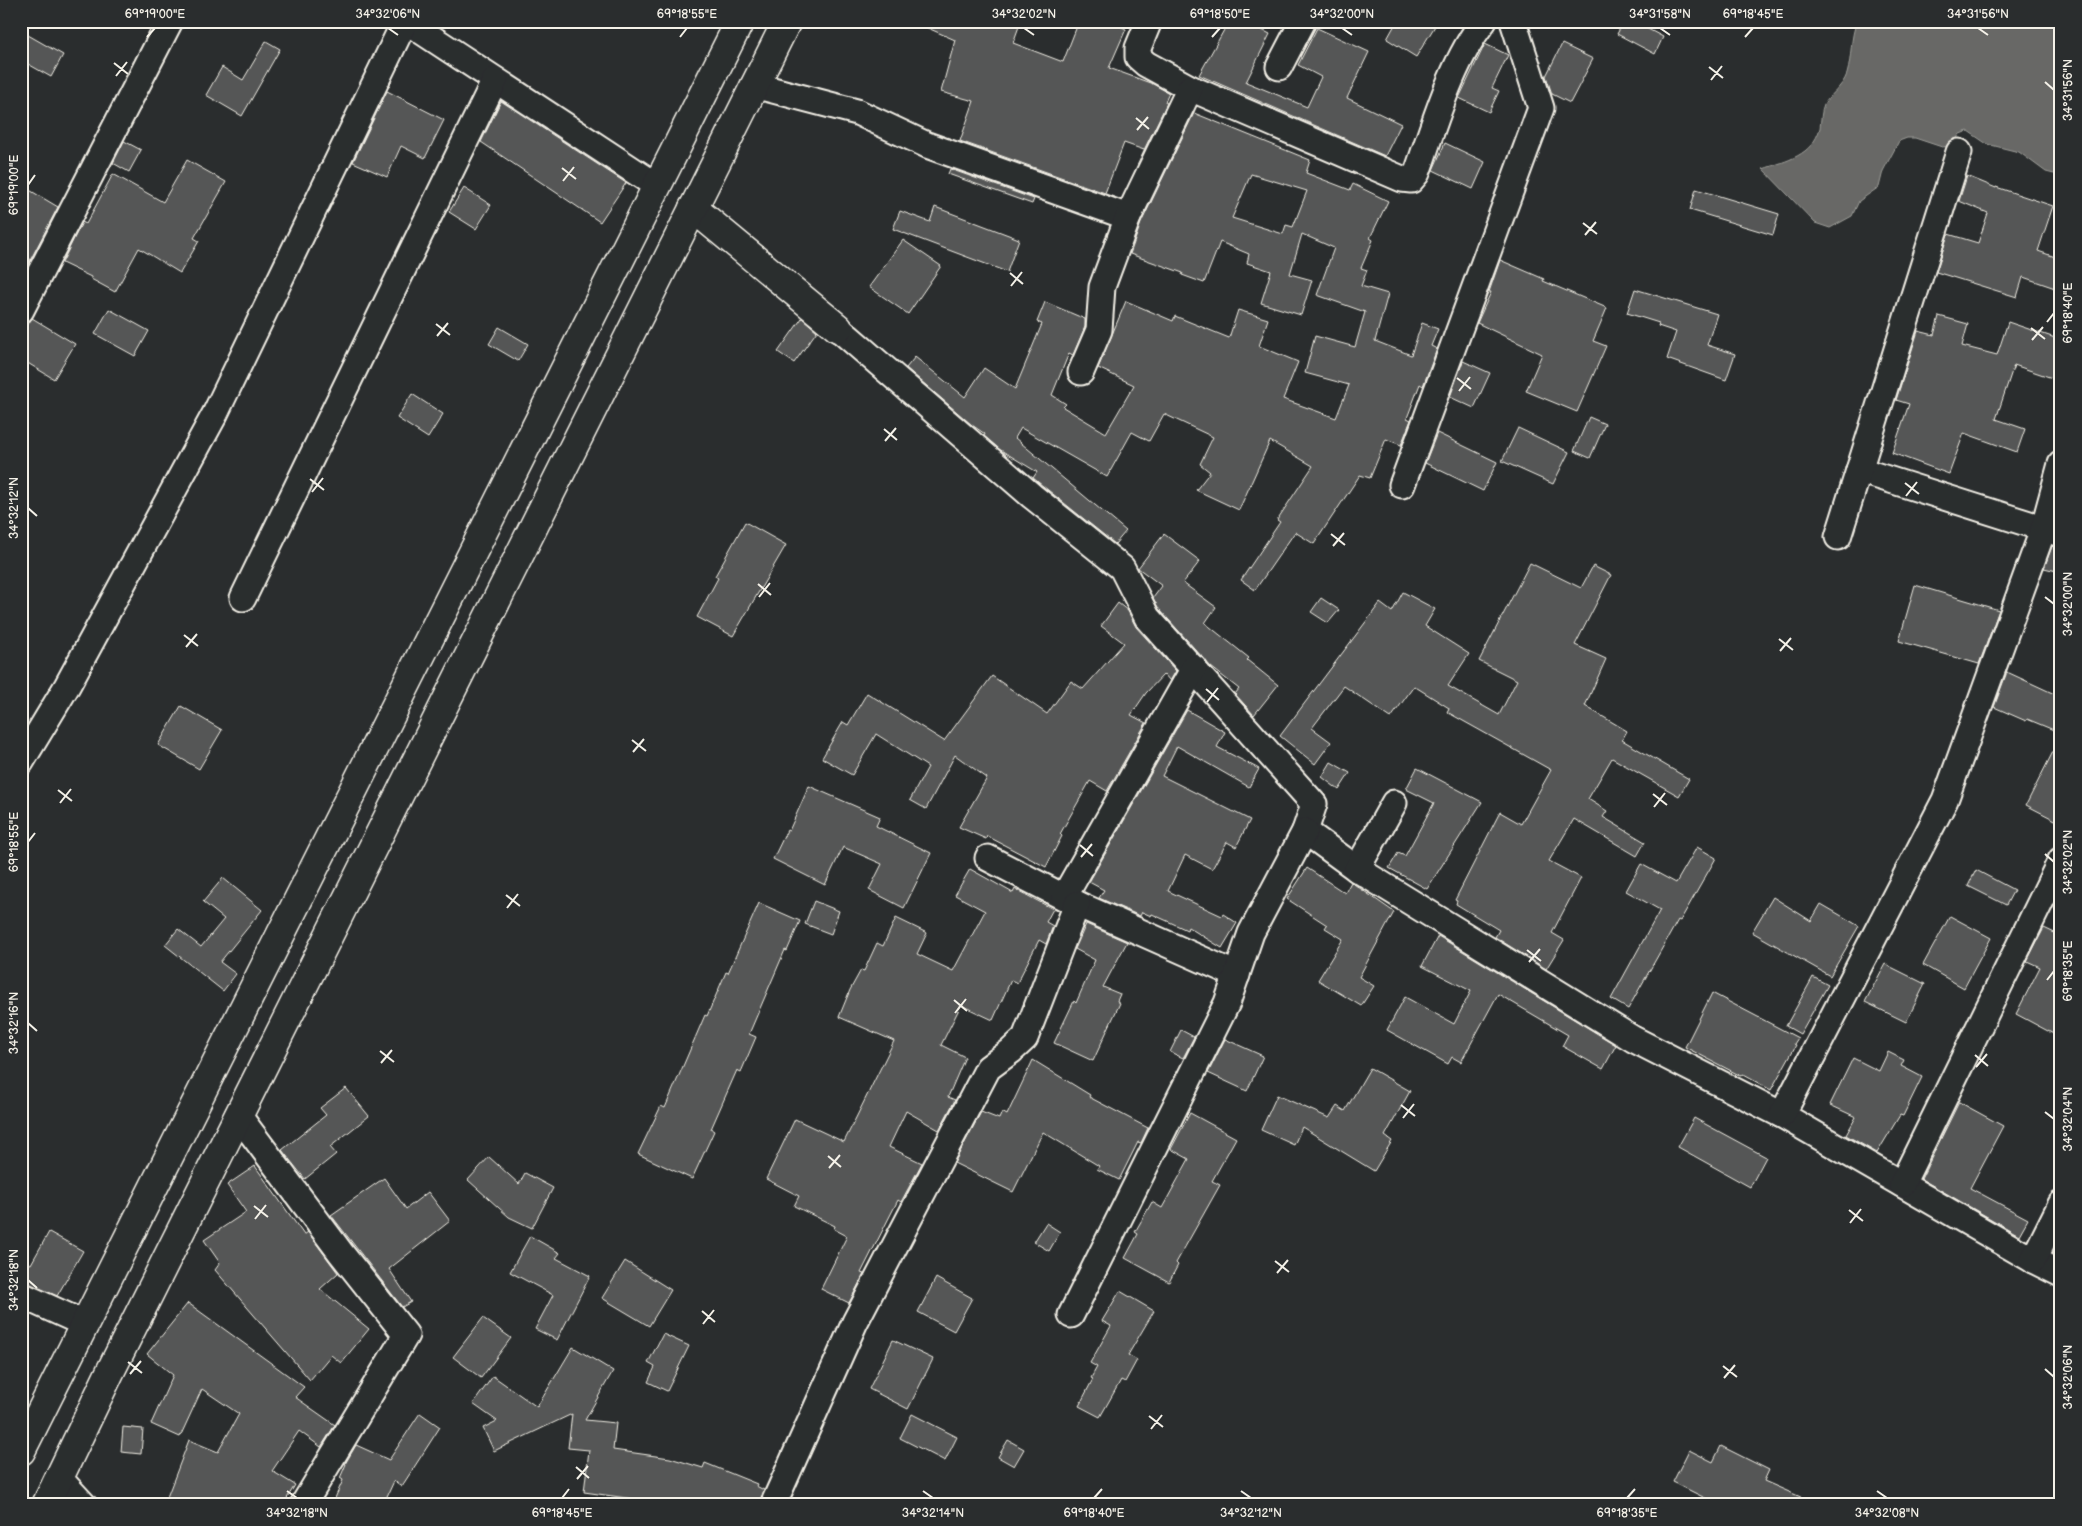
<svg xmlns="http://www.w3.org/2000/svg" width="2082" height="1526" font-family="'Balsamiq Sans',sans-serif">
	<rect width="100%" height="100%" fill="#2a2d2e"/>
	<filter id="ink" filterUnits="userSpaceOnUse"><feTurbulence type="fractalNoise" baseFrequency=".02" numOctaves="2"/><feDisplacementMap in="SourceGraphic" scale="10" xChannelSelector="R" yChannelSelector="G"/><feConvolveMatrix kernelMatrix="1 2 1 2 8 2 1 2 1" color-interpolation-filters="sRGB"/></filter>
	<g filter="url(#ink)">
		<path fill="#676866" stroke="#9f9f9a" d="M1857,21h204v150l-7,3 -8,-2 -27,-20 -32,-8 -19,-13 -8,3 -9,12 -9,1 -27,-9h-8l-8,3 -16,30 -4,16 -20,14 -7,15 -22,12 -15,-5 -52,-54c25,-9 49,-13 57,-41 1,-7 1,-16 4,-23 6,-11 18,-17 23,-31 5,-17 3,-36 10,-53z"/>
		<g fill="#555756" stroke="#f4f1e8" fill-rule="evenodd">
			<polygon points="912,21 1021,21 1013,43 1063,62 1079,21 1109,21 1126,29 1109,68 1153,84 1169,93 1165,102 1167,103 1144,150 1124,143 1105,193 960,141 974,101 941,92 955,40"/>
			<polygon points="1229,21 1266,21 1262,30 1270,34 1246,82 1307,107 1321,77 1298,65 1317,28 1369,52 1347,98 1401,124 1385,156 1199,75"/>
			<polygon points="1397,21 1438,21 1416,57 1387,39"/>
			<polygon points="1624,21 1633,21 1663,37 1655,54 1617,34"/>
			<polygon points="21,31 63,55 51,77 21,60"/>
			<polygon points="266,41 280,49 242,116 206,95 222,67 243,80"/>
			<polygon points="1485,44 1508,55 1492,88 1499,91 1489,112 1459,98"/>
			<polygon points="1562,44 1593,59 1570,103 1552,94 1546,76"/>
			<polygon points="387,91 444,120 425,158 401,146 387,177 353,162"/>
			<polygon points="501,101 626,183 600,222 481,142"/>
			<path d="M1194,113l116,47 -4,13 44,17 3,-6 35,17 -18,37 3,2 -12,28 6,2 -6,16 27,8 -13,47 36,14 11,-32 16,6 -7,17 6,3 -14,37 -3,-2 -13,34 4,2 -10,25 -15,-6 -16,39 -10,-3 -46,69 -19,-12 -40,58 -14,-10 39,-58 -3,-2 36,-54 -43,-25 -31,69 -43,-20 14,-18 -10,-8 13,-27 -49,-23 -15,27 -17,-9 -25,45 -86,-49 -6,10 111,93 -11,13 -82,-66 4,-6 -38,-23 -15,-13 1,-2 -13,-9 -66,-57 9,-11 50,40 19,-29 31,21 27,-65 -5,-2 8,-20 40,17v8l-12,28 -4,-2 -17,42 14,9 -3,3 43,26 28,-48 -36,-17 28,-67 47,20 2,-5 54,22 9,-28 30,9 -9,27 39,16 -15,37 53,19 13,-33 -44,-12 10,-37 40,11 10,-35 -48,-17 17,-47 -32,-14 -12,40 22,6 -11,35 -40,-12 10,-32 -24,-8 2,-9 -29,-12 -16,41 -22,-8 1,-2 -53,-19 11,-31zM1251,174l56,17 -14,36 -7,-2 -3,9 -51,-16z"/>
			<polygon points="124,141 141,150 129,172 113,163"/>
			<polygon points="1445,143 1485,162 1473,189 1433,170"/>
			<polygon points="187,160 226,182 194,238 199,241 180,273 139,248 115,292 91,279 91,277 62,263 82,222 86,224 113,174 163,202"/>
			<polygon points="950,169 1034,199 1032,204 948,174"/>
			<polygon points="1967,176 1996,188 1996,187 2053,206 2038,251 2061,259 2061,280 2058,289 2023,277 2017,297 1936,272 1948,234 1978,243 1988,213 1959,201"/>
			<polygon points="21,185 58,207 21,278"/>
			<polygon points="464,188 491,205 476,229 449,212"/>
			<polygon points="1696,189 1779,214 1773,235 1690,210"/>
			<polygon points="935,207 1019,239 1007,272 893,229 900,211 930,222"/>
			<polygon points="903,240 941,266 908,314 869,287"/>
			<polygon points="1500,260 1544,279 1543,281 1607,308 1593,341 1606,346 1577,412 1526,391 1542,354 1477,323 1491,292 1489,292"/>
			<polygon points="1635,289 1717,314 1707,345 1735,354 1726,380 1667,359 1676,332 1658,326 1659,323 1627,313"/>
			<polygon points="109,309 149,331 135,356 95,334"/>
			<polygon points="1939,316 1968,324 1962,346 1997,355 2008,322 2061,340 2061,381 2014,365 1996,419 2025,429 2017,452 1964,433 1949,474 1892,453 1909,404 1896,400 1918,331 1934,335"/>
			<polygon points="32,318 75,344 54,379 21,359 21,336"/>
			<polygon points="802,318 817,331 794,363 778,352"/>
			<polygon points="499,327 528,344 518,361 489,344"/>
			<polygon points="1463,361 1490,373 1474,408 1450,397"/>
			<polygon points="412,394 443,414 428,438 397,418"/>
			<polygon points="1589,417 1605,424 1590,458 1574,451"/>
			<polygon points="1518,428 1569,452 1553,484 1502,461"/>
			<polygon points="1437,433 1497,462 1483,491 1425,463"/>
			<polygon points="745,522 786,545 733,636 697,617 718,578 715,576"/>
			<polygon points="1164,534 1200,561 1183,583 1216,607 1205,623 1249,658 1247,660 1278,685 1254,715 1235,694 1239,689 1211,667 1159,609 1153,598 1162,586 1138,568"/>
			<polygon points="2052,546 2061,548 2061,572 2044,568"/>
			<polygon points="1530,563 1581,588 1593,566 1611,575 1575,645 1606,659 1585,706 1627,731 1622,740 1689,779 1679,796 1612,758 1588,799 1607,811 1603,817 1645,842 1637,856 1574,819 1549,861 1581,878 1552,933 1564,940 1546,969 1495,937 1499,930 1456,904 1457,901 1455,900 1500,812 1521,824 1551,770 1447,712 1449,708 1414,686 1391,718 1344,686 1312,728 1331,742 1315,764 1280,736 1380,603 1392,612 1403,592 1435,609 1425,626 1469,654 1448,686 1499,715 1517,680 1479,661"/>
			<polygon points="1915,585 1999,610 1979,664 1899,641"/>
			<polygon points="1321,598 1339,610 1328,623 1311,612"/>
			<polygon points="1118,603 1128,611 1136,627 1176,671 1170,681 1164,674 1146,693 1131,715 1146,723 1107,791 1090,781 1060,834 1062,836 1046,867 987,836 986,839 959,827 987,778 955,755 926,809 910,800 928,767 876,734 852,775 822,758 843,722 848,725 867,693 944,741 992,676 1047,714 1071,681 1083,689 1124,643 1101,626"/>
			<polygon points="2007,672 2061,697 2061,733 2027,719 2026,721 1994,707"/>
			<polygon points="181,706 222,730 199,769 158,745"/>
			<polygon points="1187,710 1225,732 1217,747 1259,769 1249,787 1177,746 1162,776 1250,820 1236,847 1227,842 1212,869 1185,855 1168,891 1222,916 1223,914 1237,923 1222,948 1188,927 1187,930 1152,914 1151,916 1142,912 1140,916 1099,898 1104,890 1089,882"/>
			<polygon points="2061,736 2061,823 2026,805"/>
			<polygon points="1331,762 1350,773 1339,790 1322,777"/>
			<polygon points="1417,768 1482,802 1427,889 1389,868 1398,853 1405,856 1434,803 1406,789"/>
			<polygon points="809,786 880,817 876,826 931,853 904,908 869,890 882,864 843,847 825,885 773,859 787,830 789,831"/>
			<polygon points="1697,847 1716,858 1680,921 1678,920 1628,1009 1611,999 1660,910 1626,891 1641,864 1676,883"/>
			<polygon points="1307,868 1345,893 1351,882 1394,912 1359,977 1374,986 1361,1006 1318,980 1343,939 1325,928 1327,925 1287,899"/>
			<polygon points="970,869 1013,893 1015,889 1053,909 1046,922 1053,926 1046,944 1039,940 1017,983 1011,980 993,1020 961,1005 941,1045 965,1057 948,1097 955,1100 939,1130 906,1111 889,1147 922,1163 901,1202 898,1200 861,1273 864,1274 849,1303 821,1289 847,1236 834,1229 835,1226 794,1206 799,1196 766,1179 795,1119 844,1142 894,1041 839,1017 850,990 861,970 864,971 877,943 883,946 896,918 927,933 917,954 953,971 985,911 955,895"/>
			<polygon points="1976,870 2014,890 2006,905 1968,886"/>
			<polygon points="223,878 262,910 220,962 236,974 223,991 165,945 178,929 201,947 224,919 203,902"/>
			<polygon points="1773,897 1811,921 1821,904 1859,926 1830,976 1752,932"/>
			<polygon points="814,901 839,911 831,934 805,924"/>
			<polygon points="759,903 800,921 787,951 785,950 749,1034 756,1037 741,1072 737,1070 711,1129 714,1131 692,1179 638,1154 661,1106 665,1108 705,1015 707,1016 726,972 728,973"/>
			<polygon points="1950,916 1991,938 1964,988 1923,965"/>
			<polygon points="1086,924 1127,942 1103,987 1120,994 1117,1001 1120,1003 1093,1061 1054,1043 1074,1001 1076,1003 1095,960 1075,949"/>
			<polygon points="2044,928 2061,936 2061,1038 2016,1014 2040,967 2027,961"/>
			<polygon points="1438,936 1616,1045 1603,1069 1562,1046 1568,1035 1498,994 1461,1062 1452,1057 1448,1064 1387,1030 1405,997 1454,1024 1471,991 1422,966"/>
			<polygon points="1885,964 1925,984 1906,1022 1865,1002"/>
			<polygon points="1813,977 1828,985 1800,1034 1786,1026"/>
			<polygon points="1712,993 1798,1038 1794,1044 1796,1045 1771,1090 1742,1074 1741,1076 1685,1047"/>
			<polygon points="1181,1030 1194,1037 1183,1058 1170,1052"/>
			<polygon points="1225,1039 1263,1056 1247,1091 1208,1073"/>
			<polygon points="1888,1052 1904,1060 1901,1066 1922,1077 1903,1116 1900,1115 1877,1153 1846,1135 1856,1117 1830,1105 1853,1058 1879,1071"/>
			<polygon points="1033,1060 1090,1095 1089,1097 1148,1128 1141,1143 1138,1142 1119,1180 1097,1169 1099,1166 1043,1132 1013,1192 954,1163 981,1112 999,1119 1002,1112 1007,1115"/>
			<polygon points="1370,1068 1410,1091 1385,1136 1392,1141 1374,1171 1302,1127 1294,1145 1261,1130 1277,1095 1329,1118 1337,1106 1345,1111"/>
			<polygon points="346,1088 369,1116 330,1147 336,1154 305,1179 282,1150 326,1115 320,1108"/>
			<polygon points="1959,1102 2003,1126 1970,1188 2028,1219 2019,1235 1921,1179"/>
			<polygon points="1190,1113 1236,1138 1212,1181 1220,1185 1176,1263 1178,1265 1169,1282 1125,1258 1138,1234 1135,1232 1152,1202 1162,1208 1189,1159 1171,1149"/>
			<polygon points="1694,1118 1766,1157 1750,1187 1678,1147"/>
			<polygon points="489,1157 519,1184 525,1173 553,1188 532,1228 509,1217 468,1180"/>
			<polygon points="255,1166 304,1235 308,1232 338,1273 320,1289 369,1329 341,1363 331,1355 310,1380 215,1270 220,1263 204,1240 246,1212 227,1185"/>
			<polygon points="384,1178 406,1209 428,1192 450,1221 389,1269 411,1302 402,1307 331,1215"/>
			<polygon points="1046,1223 1060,1232 1049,1251 1034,1242"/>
			<polygon points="49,1232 83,1251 57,1296 21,1280 21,1262 31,1264"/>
			<polygon points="530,1236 560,1253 556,1258 590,1276 557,1340 535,1329 553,1295 510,1272"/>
			<polygon points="625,1261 671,1290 649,1326 602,1298"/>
			<polygon points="936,1278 972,1298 954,1331 918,1312"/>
			<polygon points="1120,1291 1154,1311 1128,1355 1137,1360 1125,1382 1121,1380 1100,1417 1079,1406 1093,1379 1091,1378 1097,1367 1090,1363 1111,1326 1102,1321"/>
			<polygon points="188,1303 304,1387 295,1397 335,1425 321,1447 299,1431 272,1471 295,1485 283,1505 164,1505 189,1440 218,1452 239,1414 202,1389 180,1437 151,1424 173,1375 147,1354"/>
			<polygon points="483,1318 511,1338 481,1378 453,1357"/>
			<polygon points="663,1334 689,1346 667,1391 648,1382 655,1367 648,1363"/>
			<polygon points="893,1340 933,1359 908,1409 869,1389"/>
			<polygon points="573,1347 613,1371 585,1420 616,1423 613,1450 670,1458 703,1468 705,1463 757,1484 756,1486 764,1490 759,1505 632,1505 634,1499 584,1492 589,1450 568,1448 572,1414 494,1451 483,1428 497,1421 473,1404 493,1376 537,1407"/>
			<polygon points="420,1413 440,1427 402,1486 394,1481 383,1505 332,1505 343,1480 340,1478 346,1464 345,1464 356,1445 389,1460"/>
			<polygon points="912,1414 957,1437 945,1461 900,1438"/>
			<polygon points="123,1427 143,1429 141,1454 121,1452"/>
			<polygon points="1008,1440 1024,1449 1014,1466 998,1457"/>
			<polygon points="1721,1446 1769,1470 1764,1481 1819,1505 1705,1505 1707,1499 1673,1482 1689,1450 1713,1462"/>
		</g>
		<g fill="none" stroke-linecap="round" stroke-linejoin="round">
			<defs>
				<g id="minor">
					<polyline points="406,21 657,186"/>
					<path d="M1149,21l-11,27v9l8,7 44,24 212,91 9,1 6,-7c17,-48 35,-112 67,-152"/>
					<polyline points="1279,67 1303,21"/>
					<polyline points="754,85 857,112 927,145 1128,217"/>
					<polyline points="21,310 170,21"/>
					<polyline points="838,328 1032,496 1122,568 1147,617 1314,804 1305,831 1357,869 1633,1039 1782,1115 2033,1260 2061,1274"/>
					<polyline points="1081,372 1099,330 1102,287 1128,217 1190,88"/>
					<polyline points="1859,470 2061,534"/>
					<polyline points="1402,485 1541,108 1513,21"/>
					<polyline points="1838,537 1959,152"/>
					<polyline points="243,598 495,80"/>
					<polyline points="21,762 67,686 215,414 405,21"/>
					<polyline points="988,858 1077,904 1237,975"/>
					<polyline points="1357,869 1394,803"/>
					<polyline points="1064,897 1194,668"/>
					<polyline points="238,1115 341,1253 406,1335 303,1505"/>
					<polyline points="1782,1115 1945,800 2043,530 2061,464"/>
					<polyline points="1902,1184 2061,860"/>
					<polyline points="2033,1260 2061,1204"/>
					<polyline points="21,1295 85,1324"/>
					<polyline points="1071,1315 1227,1003 1251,933 1305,831"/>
					<polyline points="59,1478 84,1505"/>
					<polyline points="773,1505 855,1322 988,1068 1011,1051 1025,1038 1077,904"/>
				</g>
				<g id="tertiary">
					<polyline points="693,208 838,328"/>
					<polyline points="21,1451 740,21"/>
					<polyline points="46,1505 110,1372 787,21"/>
				</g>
			</defs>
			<use href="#minor" stroke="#f4f1e8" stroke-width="29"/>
			<use href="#tertiary" stroke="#f4f1e8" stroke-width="31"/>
			<use href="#minor" stroke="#2a2d2e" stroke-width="25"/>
			<use href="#tertiary" stroke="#2a2d2e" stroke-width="28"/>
		</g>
	</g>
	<path fill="none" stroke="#f4f1e8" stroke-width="2" d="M388,28l10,7M1024,28l10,7M1342,28l10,7M1660,28l10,7M1978,28l10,7M147,37l8,-9M680,37l7,-9M1212,37l8,-9M1745,37l8,-9M114,63l14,11M1709,67l14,11M116,76l11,-14M1711,80l11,-14M2045,82l9,8M1136,118l13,11M1137,130l11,-13M562,168l14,11M563,181l11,-14M28,185l7,-10M1583,223l14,11M1585,235l11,-13M1010,273l13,11M1011,286l11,-14M2047,322l7,-9M436,324l14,11M2031,328l14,11M437,336l11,-13M2032,340l11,-13M1457,378l14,11M1459,391l11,-14M884,429l13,11M885,441l11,-13M310,479l14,11M1905,483l14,11M312,492l11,-14M1906,496l11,-14M28,508l9,8M1331,534l14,11M1333,546l11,-13M758,584l13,11M759,597l11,-14M2045,597l9,7M184,635l14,11M1779,639l14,11M186,647l11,-13M1780,651l11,-13M1206,689l13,11M1207,702l11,-14M632,740l14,11M633,752l11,-13M58,790l14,11M1653,794l14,11M60,803l11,-14M1654,807l11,-14M28,842l7,-9M1080,845l13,11M2045,854l9,8M1081,857l11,-13M506,895l14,11M507,908l11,-14M1527,950l14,11M1529,962l11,-13M2047,980l7,-9M954,1000l13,11M955,1013l11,-14M28,1023l9,8M380,1051l14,11M1975,1055l13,11M381,1063l11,-13M1976,1067l11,-13M1401,1105l14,11M2045,1112l9,7M1403,1118l11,-14M828,1156l13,11M829,1168l11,-13M254,1206l14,11M1849,1210l14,11M255,1219l11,-14M1850,1223l11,-14M1275,1261l14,11M1277,1273l11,-13M28,1280l9,8M702,1311l13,11M703,1324l11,-14M128,1362l14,11M1723,1366l14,11M2045,1369l9,8M130,1374l11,-13M1724,1378l11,-13M1149,1416l14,11M1151,1429l11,-14M576,1467l13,11M577,1479l11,-13M287,1491l10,7M923,1491l10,7M1241,1491l10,7M1877,1491l10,7M562,1498l7,-9M1094,1498l8,-9M1627,1498l8,-9"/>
	<rect width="2082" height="1526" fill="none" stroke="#2a2d2e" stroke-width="55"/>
	<rect x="28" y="28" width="2026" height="1470" fill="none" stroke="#f4f1e8" stroke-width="2"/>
	<g font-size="12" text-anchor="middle" fill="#f4f1e8">
		<text x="155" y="18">69°19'00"E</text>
		<text x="388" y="18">34°32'06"N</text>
		<text x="687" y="18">69°18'55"E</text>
		<text x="1024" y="18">34°32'02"N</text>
		<text x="1220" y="18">69°18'50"E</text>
		<text x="1342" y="18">34°32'00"N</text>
		<text x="1660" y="18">34°31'58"N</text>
		<text x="1753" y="18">69°18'45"E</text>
		<text x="1978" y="18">34°31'56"N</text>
		<text transform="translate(2068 90) rotate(-90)" y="4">34°31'56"N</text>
		<text transform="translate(14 185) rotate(-90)" y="4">69°19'00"E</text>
		<text transform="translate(2068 313) rotate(-90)" y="4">69°18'40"E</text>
		<text transform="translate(14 508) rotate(-90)" y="4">34°32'12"N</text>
		<text transform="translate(2068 604) rotate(-90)" y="4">34°32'00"N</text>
		<text transform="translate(14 842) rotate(-90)" y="4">69°18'55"E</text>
		<text transform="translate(2068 862) rotate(-90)" y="4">34°32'02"N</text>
		<text transform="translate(2068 971) rotate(-90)" y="4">69°18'35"E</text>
		<text transform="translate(14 1023) rotate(-90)" y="4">34°32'16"N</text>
		<text transform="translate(2068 1119) rotate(-90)" y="4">34°32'04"N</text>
		<text transform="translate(14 1280) rotate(-90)" y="4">34°32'18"N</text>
		<text transform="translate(2068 1377) rotate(-90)" y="4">34°32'06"N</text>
		<text x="297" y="1517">34°32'18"N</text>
		<text x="562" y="1517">69°18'45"E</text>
		<text x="933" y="1517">34°32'14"N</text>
		<text x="1094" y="1517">69°18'40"E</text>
		<text x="1251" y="1517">34°32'12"N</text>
		<text x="1627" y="1517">69°18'35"E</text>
		<text x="1887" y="1517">34°32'08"N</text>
	</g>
</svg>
